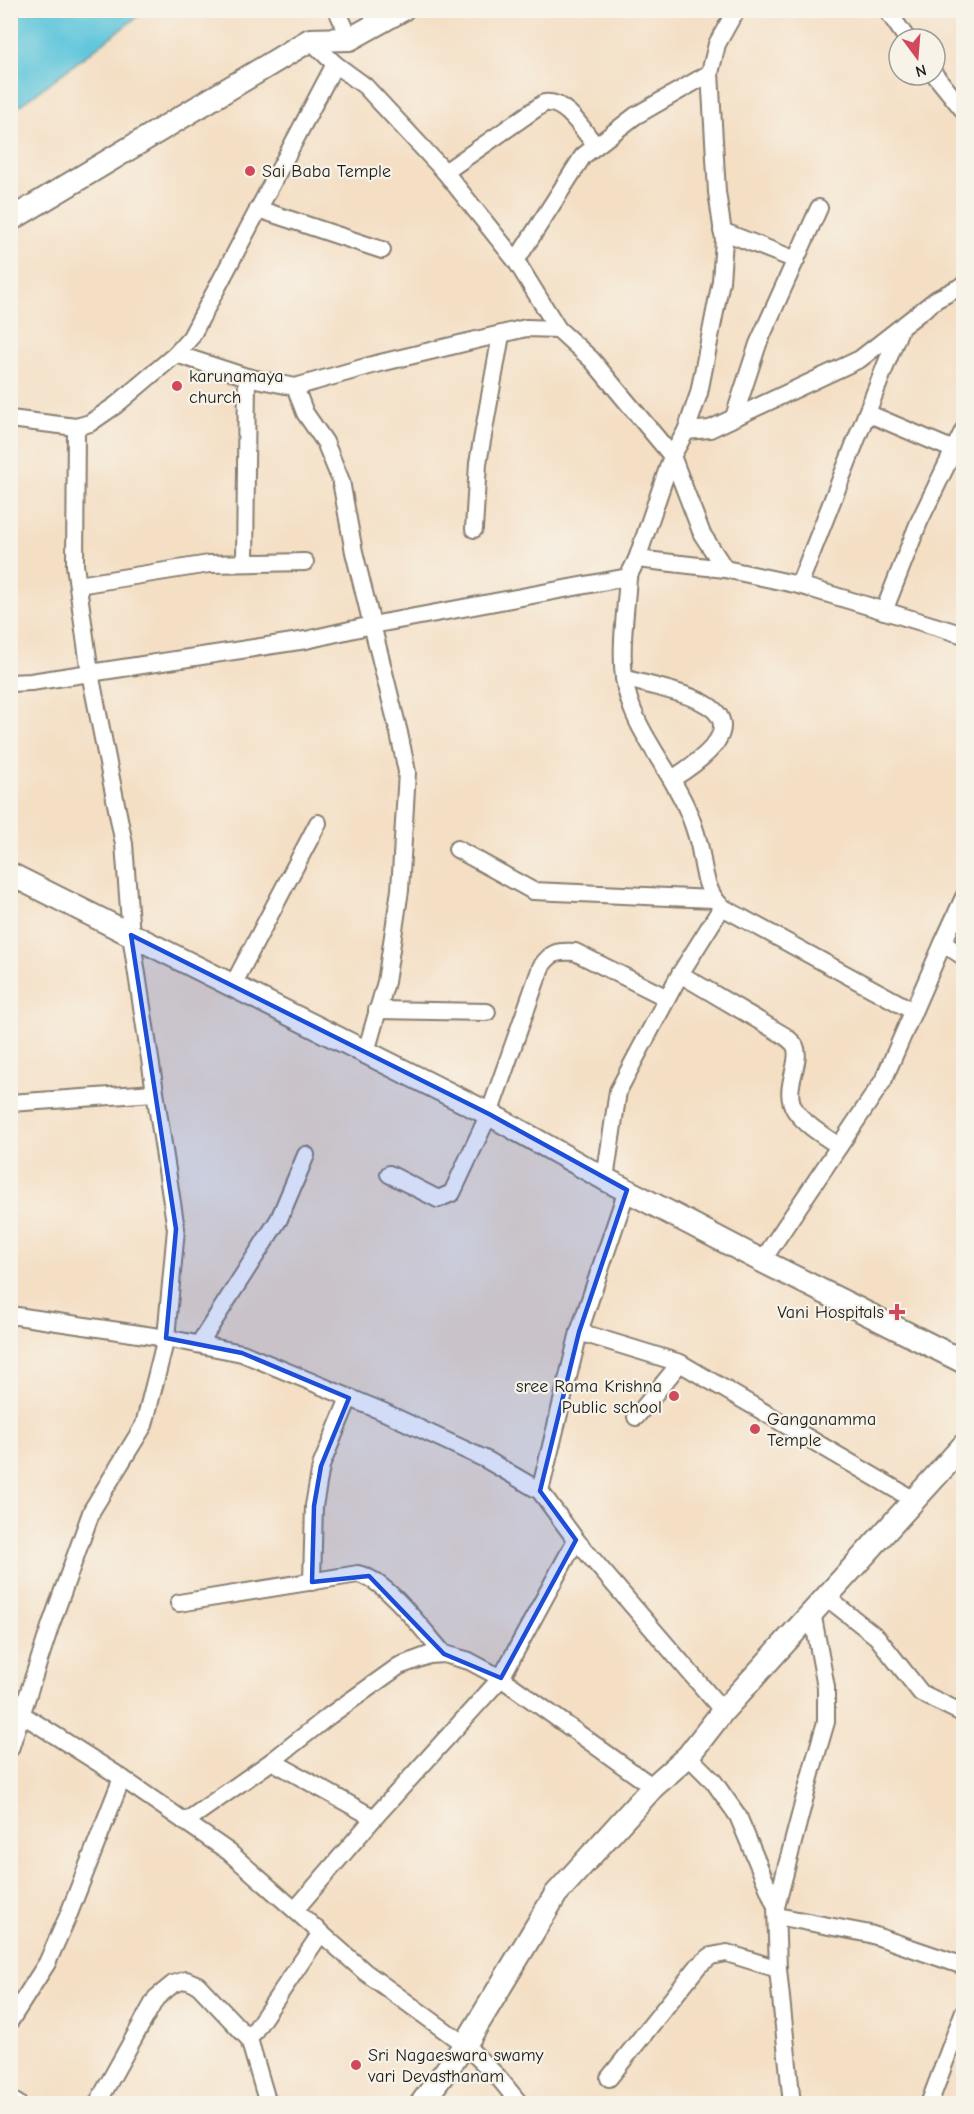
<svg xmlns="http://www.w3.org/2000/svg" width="974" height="2114" font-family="'Comic Neue',sans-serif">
	<rect width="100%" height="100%" fill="#f7f3e8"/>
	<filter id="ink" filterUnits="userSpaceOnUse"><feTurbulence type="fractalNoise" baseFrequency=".0167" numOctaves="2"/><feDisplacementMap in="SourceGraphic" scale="12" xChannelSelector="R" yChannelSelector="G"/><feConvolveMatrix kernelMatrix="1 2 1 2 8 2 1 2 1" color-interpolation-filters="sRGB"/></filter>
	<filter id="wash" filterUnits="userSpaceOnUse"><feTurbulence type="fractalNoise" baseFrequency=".008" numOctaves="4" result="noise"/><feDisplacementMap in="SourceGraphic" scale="24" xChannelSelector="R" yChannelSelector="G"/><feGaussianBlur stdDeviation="1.35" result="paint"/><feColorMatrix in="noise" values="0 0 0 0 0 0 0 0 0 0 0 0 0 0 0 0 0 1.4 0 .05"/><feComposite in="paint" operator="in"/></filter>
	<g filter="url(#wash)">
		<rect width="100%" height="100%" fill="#f4dfc5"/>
		<polygon fill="#5ec6db" stroke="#3d717c" stroke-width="1.5" points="11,10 145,10 145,11 11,112"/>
	</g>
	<g filter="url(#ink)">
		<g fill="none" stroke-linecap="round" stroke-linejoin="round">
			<defs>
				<g id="street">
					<polyline points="337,10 350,39"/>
					<polyline points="887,10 907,39"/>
					<polyline points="335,64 365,86 445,172 516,261 558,329"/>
					<polyline points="935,75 964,111"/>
					<path d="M445,172l99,-69c21,-4 39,27 51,42"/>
					<polyline points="258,209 382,250"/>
					<polyline points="722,231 796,260"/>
					<polyline points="516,261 583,156 635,116 710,73"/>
					<polyline points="176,354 191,337 335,64 310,40"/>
					<polyline points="867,413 954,450"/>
					<polyline points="734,417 758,344 819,208"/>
					<polyline points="10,419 76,427 90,423 116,405 176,354 247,377 295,387"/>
					<polyline points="76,427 75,565 90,673 124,844 131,935 176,1229 166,1338 242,1353 384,1412 487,1460 540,1491 576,1540 723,1711"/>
					<polyline points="686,431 710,429 860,359 937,299 964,285"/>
					<polyline points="474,529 478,463 501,335"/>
					<polyline points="637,559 672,456 702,534 725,569"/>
					<polyline points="245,563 247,377"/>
					<polyline points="628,577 637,559 725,569 799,585 964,635"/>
					<polyline points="78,585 209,564 305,562"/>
					<polyline points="799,585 900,329"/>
					<polyline points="884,611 919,522 964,429"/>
					<path d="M624,678c22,7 57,13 76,23 52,25 -1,61 -28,78"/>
					<path d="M10,683l21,-1 275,-42 66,-15 256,-48c-2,33 -8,68 -4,101 7,50 44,87 63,131 5,11 9,24 12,35 5,22 5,47 23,63"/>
					<polyline points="457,849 533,891 713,899"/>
					<polyline points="943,943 964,897"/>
					<path d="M680,974l105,62c3,3 8,6 10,10 8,16 -14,43 0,64 10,15 29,26 44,36"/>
					<polyline points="233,985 318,823"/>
					<polyline points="377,1010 487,1012"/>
					<polyline points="366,1052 386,982 400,890 407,772 399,733 354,552 341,481 325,442 305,413 295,387 376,364 526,328 558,329 592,360 672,456 686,431 699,393 721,281 724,240 717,192 710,73 717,44 732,17 738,10"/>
					<polyline points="10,1103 154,1093"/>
					<path d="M389,1174l49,25 14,-6 37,-79 52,-147c10,-15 16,-16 34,-15l92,46"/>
					<polyline points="605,1179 618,1091 680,974 722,907 913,1011"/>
					<polyline points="762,1261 883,1081 943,943 964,957"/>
					<polyline points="10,1315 166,1338 144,1425 92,1510 51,1624 10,1749"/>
					<polyline points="579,1332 680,1363"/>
					<polyline points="199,1344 279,1219 306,1155"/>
					<polyline points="636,1417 680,1363 914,1500"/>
					<polyline points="540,1491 579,1332 627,1190"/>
					<polyline points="312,1582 314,1506 321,1466 349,1398"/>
					<polyline points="826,1597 877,1637 921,1693 964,1714"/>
					<path d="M179,1603l179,-29c29,6 65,57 86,80"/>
					<polyline points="10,1711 23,1715 116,1774 229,1852 365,1972 465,2045 498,2077 520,2104"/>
					<polyline points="688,1756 714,1782 738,1816 776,1907 813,1766 826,1722 826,1687 812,1612"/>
					<polyline points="374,1818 272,1761 329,1716 399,1666 429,1655 444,1654 469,1661 501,1678 653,1787"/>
					<polyline points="185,1822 272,1761"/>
					<polyline points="776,1907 778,1969 792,2104"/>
					<polyline points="295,1910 374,1818 501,1678 576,1540"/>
					<polyline points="777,1916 870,1934 964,1966"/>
					<polyline points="10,2021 47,1963 68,1916 122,1778"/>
					<polyline points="249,2039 321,1933"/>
					<polyline points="609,2078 699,1965 711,1956 727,1953 778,1969"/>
					<polyline points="10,2099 18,2104"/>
					<polyline points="97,2104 156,1998 173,1984 186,1980 198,1985 249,2039 268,2104"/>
					<polyline points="929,2104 964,2011"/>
				</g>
				<g id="secondary">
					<polyline points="10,220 310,40 350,39 402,10"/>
					<polyline points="10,874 489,1114 605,1179 762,1261 964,1362"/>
					<polyline points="421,2104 465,2045 556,1894 653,1787 688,1756 723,1711 964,1445"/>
				</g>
			</defs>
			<use href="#street" stroke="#887e70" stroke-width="20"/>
			<use href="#secondary" stroke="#887e70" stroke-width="26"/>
			<use href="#street" stroke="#fff" stroke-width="16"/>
			<use href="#secondary" stroke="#fff" stroke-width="22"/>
		</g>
	</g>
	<path fill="#1d4ed8" fill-opacity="0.2" stroke="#1d4ed8" stroke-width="4.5" stroke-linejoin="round" d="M131,935l358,179 138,76 -48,142 -39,159 36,49 -75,138 -57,-24 -75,-78 -57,6 2,-76 7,-40 28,-68 -107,-45 -76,-15 10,-109z"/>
	<g fill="#d1495b" stroke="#f7f3e8" stroke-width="2">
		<circle cx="250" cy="171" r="6"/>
		<circle cx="177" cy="386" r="6"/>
		<path d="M894 1303h6v6h6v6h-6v6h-6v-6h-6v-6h6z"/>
		<circle cx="674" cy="1396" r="6"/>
		<circle cx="755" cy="1429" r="6"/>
		<circle cx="356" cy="2065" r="6"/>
	</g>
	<g text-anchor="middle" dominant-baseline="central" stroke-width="4.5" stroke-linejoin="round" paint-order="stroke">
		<g font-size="18" fill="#1c1c1c" stroke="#f7f3e8" text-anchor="start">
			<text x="262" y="171">Sai Baba Temple</text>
			<text x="189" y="376">karunamaya<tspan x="189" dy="21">church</tspan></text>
			<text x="884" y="1312" text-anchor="end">Vani Hospitals</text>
			<text x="662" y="1386" text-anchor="end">sree Rama Krishna<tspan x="662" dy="21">Public school</tspan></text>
			<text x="767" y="1419">Ganganamma<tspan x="767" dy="21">Temple</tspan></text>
			<text x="368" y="2055">Sri Nagaeswara swamy<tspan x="368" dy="21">vari Devasthanam</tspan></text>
		</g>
	</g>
	<rect width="974" height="2114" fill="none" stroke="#f7f3e8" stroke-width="36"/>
	<g transform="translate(917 57) rotate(164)"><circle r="28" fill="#f7f3e8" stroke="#9f9d96" stroke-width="1.5"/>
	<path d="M0-4.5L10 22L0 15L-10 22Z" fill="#d1495b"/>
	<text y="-9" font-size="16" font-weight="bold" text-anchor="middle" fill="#1c1c1c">N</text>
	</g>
</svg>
